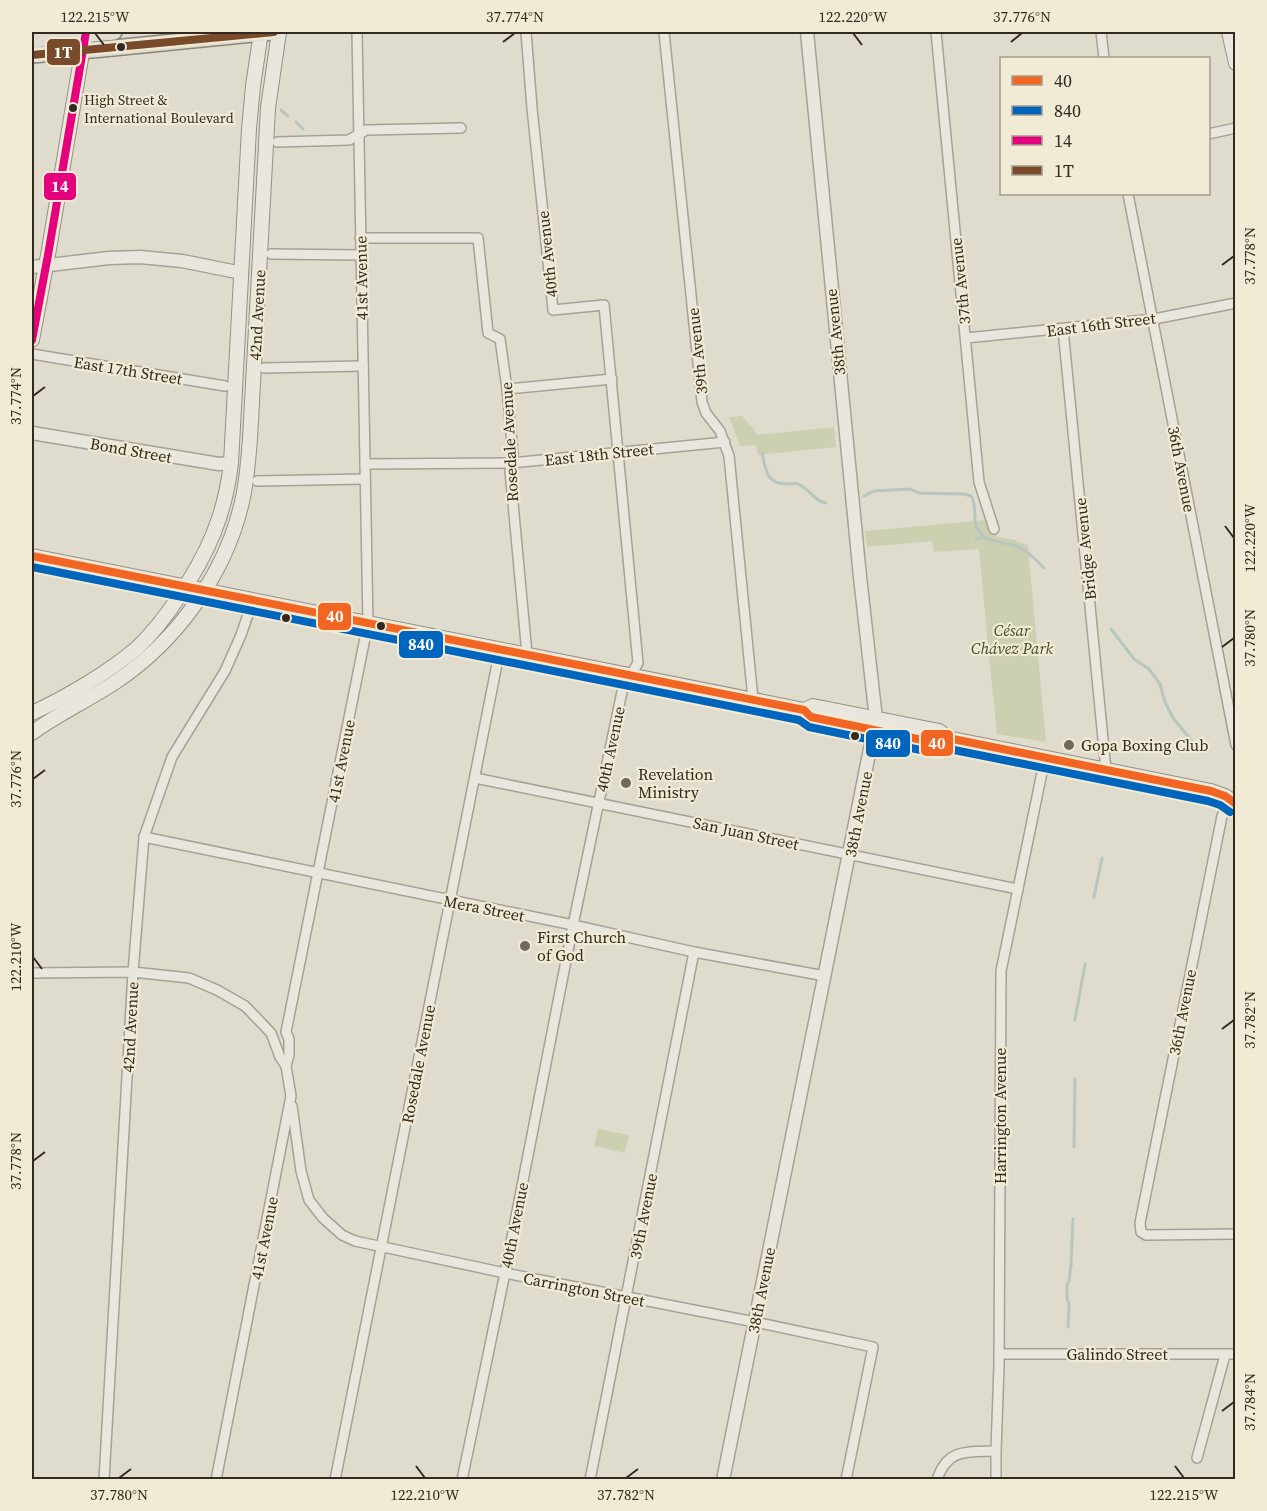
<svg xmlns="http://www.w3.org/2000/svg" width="1267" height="1511" font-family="'Source Serif 4',serif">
	<rect width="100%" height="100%" fill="#e0dccd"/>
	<g fill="#cdcfb1">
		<polygon points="742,416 754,429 757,435 834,427 836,447 758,455 756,445 740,446 729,417"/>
		<polygon points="986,520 998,537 1015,540 1028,546 1046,742 997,734 988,646 979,549 934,552 932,541 867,547 865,531"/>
		<polygon points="598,1129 629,1135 625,1153 594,1146"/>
	</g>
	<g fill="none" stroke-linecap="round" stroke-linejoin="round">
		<g stroke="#b7c6be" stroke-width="3">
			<polyline points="281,110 288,116"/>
			<polyline points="296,122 303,129"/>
			<path d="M762,453c4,19 5,32 28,31 5,-1 9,-1 13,3 9,6 12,14 23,16"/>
			<path d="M864,496l10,-5 36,-2 9,4 45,1 7,2c7,10 1,22 6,32 9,18 31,12 46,21 8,5 15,13 21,19"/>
			<polyline points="976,539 984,537"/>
			<polyline points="1111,629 1134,659 1149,669 1160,684 1165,702 1173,718 1191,740 1204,752"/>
			<polyline points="1094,897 1102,858"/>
			<polyline points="1075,1020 1085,964"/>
			<polyline points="1074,1147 1075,1079"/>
			<polyline points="1068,1327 1069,1304 1067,1299 1067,1285 1069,1281 1071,1265 1073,1219"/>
		</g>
		<defs>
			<g id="minor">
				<polyline points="664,32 702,402 706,413 720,431 729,456 753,699"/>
				<polyline points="936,32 979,482 994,529"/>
				<polyline points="1101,32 1104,58"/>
				<polyline points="1208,134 1236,128"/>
				<polyline points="277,142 349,140 366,130 461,128"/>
				<polyline points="1128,194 1236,745"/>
				<polyline points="360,238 478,238 488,333 500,339 507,389 513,455 510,471 527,654"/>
				<polyline points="271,254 360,255"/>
				<polyline points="1063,329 1106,770"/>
				<polyline points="966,338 1154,319 1236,303"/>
				<polyline points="32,354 225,386"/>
				<polyline points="264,368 363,366"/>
				<polyline points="507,389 612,379"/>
				<polyline points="365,464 511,463 725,442"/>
				<polyline points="257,481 365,479"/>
				<polyline points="475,778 1018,889"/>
				<polyline points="1235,797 1222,816 1140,1223 1141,1232 1146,1235 1236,1234"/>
				<polyline points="144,837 573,925 694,952 825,976"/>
				<polyline points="32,973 133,972 189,978 217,990 245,1006 271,1033 280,1057 286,1066"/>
				<polyline points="292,1106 301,1171 309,1200 323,1218 342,1235 355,1241 505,1273 755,1322 873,1347 846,1480"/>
				<polyline points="999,1354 1236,1354"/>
				<polyline points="1197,1458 1225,1355"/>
				<polyline points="104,1480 133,972 144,837 172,757 225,671 241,635 253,600"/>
				<polyline points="216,1480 291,1096 286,1066 289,1055 289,1039 286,1032 368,623 357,32"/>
				<polyline points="335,1480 500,649"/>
				<polyline points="462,1480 505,1273 573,925 623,687 638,663 604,305 553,310 532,108 526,32"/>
				<polyline points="590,1480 694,952"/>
				<path d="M937,1480c10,-32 30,-28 59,-29"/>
				<polyline points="996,1480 996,1451 999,1365 1001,971 1045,758"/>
			</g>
			<g id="tertiary">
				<polyline points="32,267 109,258 140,257 182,261 242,273"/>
				<polyline points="32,433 219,464 231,463"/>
				<polyline points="723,1480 876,719 860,577 807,32"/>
			</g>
			<g id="secondary">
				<polyline points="1229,32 1236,63"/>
				<polyline points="32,340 48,255 84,41"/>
				<polyline points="32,556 804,710 813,706 939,731 948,738 952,739 1211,791 1225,796 1236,804"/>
				<polyline points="804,710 811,717 937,743 948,738"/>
				<path d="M32,713c33,-15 77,-41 105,-65 16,-15 29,-32 41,-50 29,-43 47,-82 53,-135l18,-334 4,-43 8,-54"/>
				<path d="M32,733c27,-20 57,-33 85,-52 59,-40 107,-105 124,-175 6,-22 7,-45 9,-67l18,-331 11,-76"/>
			</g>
			<g id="primary">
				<polyline points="32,40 114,32"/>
				<polyline points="32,55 103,49 274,32"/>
			</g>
		</defs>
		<use href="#minor" stroke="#a5a196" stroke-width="12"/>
		<use href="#tertiary" stroke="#a5a196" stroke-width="15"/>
		<use href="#secondary" stroke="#959086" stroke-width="16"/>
		<use href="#primary" stroke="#8b867d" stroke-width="18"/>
		<use href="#minor" stroke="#e9e6dd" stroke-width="9"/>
		<use href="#tertiary" stroke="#e9e6dd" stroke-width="12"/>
		<use href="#secondary" stroke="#e9e6dd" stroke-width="14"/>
		<use href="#primary" stroke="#e0dcd0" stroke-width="15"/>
		<defs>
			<polyline id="bus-1" points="32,556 804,710 811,717 937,743 948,738 1211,791 1225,796 1236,804"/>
			<polyline id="bus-2" points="32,567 799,720 809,727 935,753 940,753 949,749 1208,801 1220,805 1230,812"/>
			<polyline id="bus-3" points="32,340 48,255 86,32"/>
			<polyline id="bus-4" points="32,55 274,32"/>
		</defs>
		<use href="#bus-1" stroke="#f1ead4" stroke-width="12"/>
		<use href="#bus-2" stroke="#f1ead4" stroke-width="12"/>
		<use href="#bus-3" stroke="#f1ead4" stroke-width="12"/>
		<use href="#bus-4" stroke="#f1ead4" stroke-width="12"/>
		<use href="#bus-1" stroke="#f26522" stroke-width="8"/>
		<use href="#bus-2" stroke="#0065bd" stroke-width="8"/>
		<use href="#bus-3" stroke="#e5007d" stroke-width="8"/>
		<use href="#bus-4" stroke="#7a4b2a" stroke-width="8"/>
	</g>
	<path fill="none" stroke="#332a1f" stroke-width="2" d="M95,33l9,12M853,33l9,12M503,42l12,-9M1011,42l11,-9M1222,265l12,-9M33,396l12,-9M1225,526l9,12M1222,647l12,-9M33,779l12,-9M33,957l9,12M1222,1029l12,-9M33,1161l12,-9M1222,1411l12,-9M416,1466l9,12M1175,1466l9,12M119,1478l12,-9M626,1478l12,-9"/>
	<g fill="#332a1f" stroke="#f1ead4" stroke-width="2">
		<circle cx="121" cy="47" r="5"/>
		<circle cx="73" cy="108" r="5"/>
		<circle cx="286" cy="618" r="5"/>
		<circle cx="381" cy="626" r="5"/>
		<circle cx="855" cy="736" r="5"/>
	</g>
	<g fill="#70685c" stroke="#f1ead4" stroke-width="2">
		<circle cx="1069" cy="745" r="6"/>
		<circle cx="626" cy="783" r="6"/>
		<circle cx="525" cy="946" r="6"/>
	</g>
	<g text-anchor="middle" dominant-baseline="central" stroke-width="4.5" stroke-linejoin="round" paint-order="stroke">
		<g font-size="14" fill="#332a1f" stroke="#f1ead4" text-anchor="start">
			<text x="84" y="100">High Street &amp;<tspan x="84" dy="18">International Boulevard</tspan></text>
		</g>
		<g font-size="16" fill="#332a1f" stroke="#f1ead4">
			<text transform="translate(547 254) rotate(-96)">40th Avenue</text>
			<text transform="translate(361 278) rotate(-91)">41st Avenue</text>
			<text transform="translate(960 281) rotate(-96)">37th Avenue</text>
			<text transform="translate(257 315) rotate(-87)">42nd Avenue</text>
			<text transform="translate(1101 324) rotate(-7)">East 16th Street</text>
			<text transform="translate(835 332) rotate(-96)">38th Avenue</text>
			<text transform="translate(697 351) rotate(-96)">39th Avenue</text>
			<text transform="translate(128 370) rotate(9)">East 17th Street</text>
			<text transform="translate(509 442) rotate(-93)">Rosedale Avenue</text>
			<text transform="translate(131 450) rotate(10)">Bond Street</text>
			<text transform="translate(599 454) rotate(-6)">East 18th Street</text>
			<text transform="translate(1182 469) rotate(79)">36th Avenue</text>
			<text transform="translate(1085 549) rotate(-96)">Bridge Avenue</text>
			<text transform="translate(610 749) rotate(-78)">40th Avenue</text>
			<text transform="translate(341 761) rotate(-79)">41st Avenue</text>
			<text transform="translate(858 814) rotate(-79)">38th Avenue</text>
			<text transform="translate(746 833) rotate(12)">San Juan Street</text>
			<text transform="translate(484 908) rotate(11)">Mera Street</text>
			<text transform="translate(1182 1012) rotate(-79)">36th Avenue</text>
			<text transform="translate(130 1027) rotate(-87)">42nd Avenue</text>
			<text transform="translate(418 1064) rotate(-79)">Rosedale Avenue</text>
			<text transform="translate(1000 1116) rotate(-90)">Harrington Avenue</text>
			<text transform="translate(643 1216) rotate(-79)">39th Avenue</text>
			<text transform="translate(514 1225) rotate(-79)">40th Avenue</text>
			<text transform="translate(264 1238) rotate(-79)">41st Avenue</text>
			<text transform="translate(584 1289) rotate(11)">Carrington Street</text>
			<text transform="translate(761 1290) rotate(-79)">38th Avenue</text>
			<text x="1117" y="1354">Galindo Street</text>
		</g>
		<g font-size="16" font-style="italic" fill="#424d28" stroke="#f1ead4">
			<text x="1012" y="630">César<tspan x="1012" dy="18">Chávez Park</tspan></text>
		</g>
		<g font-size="16" fill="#332a1f" stroke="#f1ead4" text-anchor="start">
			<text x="1081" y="745">Gopa Boxing Club</text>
			<text x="638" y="774">Revelation<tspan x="638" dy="18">Ministry</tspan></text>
			<text x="537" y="937">First Church<tspan x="537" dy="18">of God</tspan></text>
		</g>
	</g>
	<g stroke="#f1ead4" stroke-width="2">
		<rect x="46" y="38" width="35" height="28" rx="6" fill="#7a4b2a"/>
		<rect x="43" y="172" width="34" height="29" rx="6" fill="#e5007d"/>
		<rect x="317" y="602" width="35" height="29" rx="6" fill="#f26522"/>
		<rect x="398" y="630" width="46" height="29" rx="6" fill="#0065bd"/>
		<rect x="920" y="729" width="34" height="28" rx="6" fill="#f26522"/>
		<rect x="865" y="729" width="46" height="29" rx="6" fill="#0065bd"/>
	</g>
	<g font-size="16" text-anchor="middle" font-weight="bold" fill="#fff">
		<text x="63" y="58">1T</text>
		<text x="60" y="192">14</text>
		<text x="335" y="622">40</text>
		<text x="421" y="650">840</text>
		<text x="937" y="749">40</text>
		<text x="888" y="749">840</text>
	</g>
	<rect width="1267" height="1511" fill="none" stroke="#f1ead4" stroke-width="66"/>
	<rect x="1000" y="57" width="210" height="138" fill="#f1ead4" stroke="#a59d8c" stroke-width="1.5"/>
	<rect x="1012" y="76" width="30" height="9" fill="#f26522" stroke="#a59d8c" stroke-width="1.5"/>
	<text x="1054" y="87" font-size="18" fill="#332a1f">40</text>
	<rect x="1012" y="106" width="30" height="9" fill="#0065bd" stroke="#a59d8c" stroke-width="1.5"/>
	<text x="1054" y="117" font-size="18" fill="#332a1f">840</text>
	<rect x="1012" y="136" width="30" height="9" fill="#e5007d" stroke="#a59d8c" stroke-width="1.5"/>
	<text x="1054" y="147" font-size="18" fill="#332a1f">14</text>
	<rect x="1012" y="166" width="30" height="9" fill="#7a4b2a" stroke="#a59d8c" stroke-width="1.5"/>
	<text x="1054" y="177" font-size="18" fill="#332a1f">1T</text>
	<rect x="33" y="33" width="1201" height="1445" fill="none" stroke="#332a1f" stroke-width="2"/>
	<g font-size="15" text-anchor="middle" fill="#332a1f">
		<text x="95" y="22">122.215°W</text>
		<text x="515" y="22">37.774°N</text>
		<text x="853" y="22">122.220°W</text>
		<text x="1022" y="22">37.776°N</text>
		<text transform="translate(1250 256) rotate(-90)" y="5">37.778°N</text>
		<text transform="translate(16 396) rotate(-90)" y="5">37.774°N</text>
		<text transform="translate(1250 538) rotate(-90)" y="5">122.220°W</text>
		<text transform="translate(1250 638) rotate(-90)" y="5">37.780°N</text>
		<text transform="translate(16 779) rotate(-90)" y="5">37.776°N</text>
		<text transform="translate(16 957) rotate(-90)" y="5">122.210°W</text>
		<text transform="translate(1250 1020) rotate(-90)" y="5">37.782°N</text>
		<text transform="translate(16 1161) rotate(-90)" y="5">37.778°N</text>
		<text transform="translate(1250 1402) rotate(-90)" y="5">37.784°N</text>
		<text x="119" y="1500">37.780°N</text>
		<text x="425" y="1500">122.210°W</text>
		<text x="626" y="1500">37.782°N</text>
		<text x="1184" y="1500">122.215°W</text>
	</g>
</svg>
